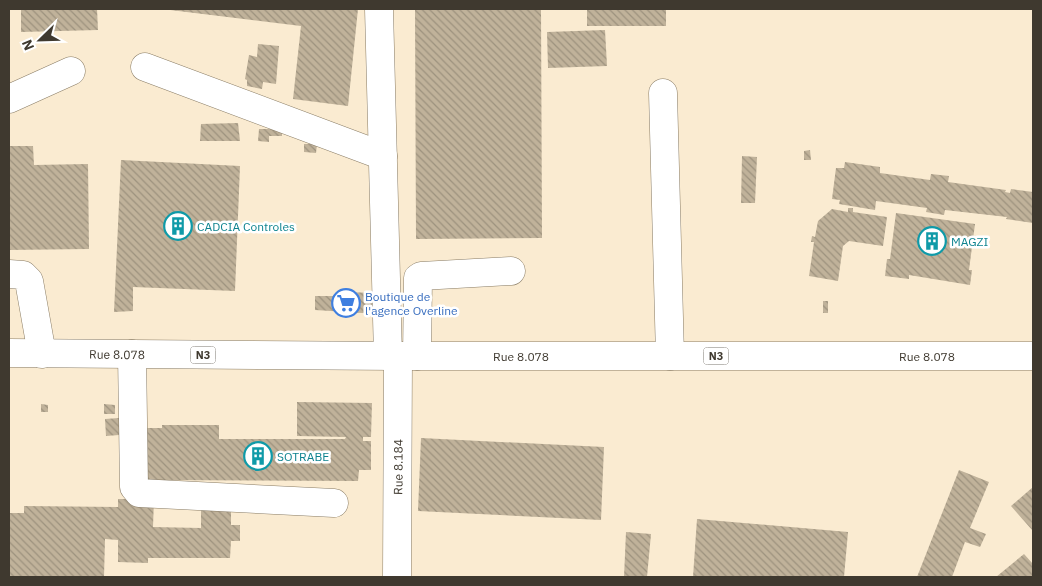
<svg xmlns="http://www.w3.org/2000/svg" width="1042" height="586" font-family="'IBM Plex Sans',sans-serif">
	<defs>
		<pattern id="building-back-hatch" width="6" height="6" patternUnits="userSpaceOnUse" patternTransform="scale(1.25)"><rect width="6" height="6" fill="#c0b29a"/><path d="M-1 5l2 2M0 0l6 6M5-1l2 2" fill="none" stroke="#9d927e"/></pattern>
	</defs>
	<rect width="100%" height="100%" fill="#faebd1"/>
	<g fill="url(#building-back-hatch)">
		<polygon points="21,9 97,9 98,30 21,32"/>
		<polygon points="162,9 358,9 348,106 293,99 301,26"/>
		<polygon points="415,9 541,9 542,238 416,239"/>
		<rect x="587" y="9" width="79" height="17"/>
		<polygon points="605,30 607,66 548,68 547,32"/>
		<polygon points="258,44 279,46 276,84 263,82 262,89 247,86 247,80 245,79 249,55 257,57"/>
		<polygon points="270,122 282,122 282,136 269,136 269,142 258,141 259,129 270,129"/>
		<polygon points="238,123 240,141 200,141 201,124"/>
		<polygon points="304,144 317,144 316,153 304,152"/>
		<polygon points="9,146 33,146 34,165 88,164 89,249 9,250"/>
		<polygon points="810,150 811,160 804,160 804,151"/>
		<polygon points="742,156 757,157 755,203 741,203"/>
		<polygon points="121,160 240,166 235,291 133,287 133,311 114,312"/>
		<polygon points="845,162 880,167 880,173 930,180 931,174 949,176 948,182 1006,190 1005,192 1010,193 1011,189 1033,192 1033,223 1006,219 1007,217 945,210 944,215 926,212 927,208 876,201 875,210 839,204 840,200 832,199 836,168 844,168"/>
		<polygon points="848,208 853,208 853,212 887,217 883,246 849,241 843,246 838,281 809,276 814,242 811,242 812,236 815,237 818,221 832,209 848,212"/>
		<polygon points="896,213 975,224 969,270 972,270 970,285 909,275 909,279 885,276 887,259 890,259"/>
		<polygon points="343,292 378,293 378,314 315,310 315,296 336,296"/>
		<rect x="823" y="301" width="5" height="12"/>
		<polygon points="297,402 372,403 371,437 363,437 363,441 371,441 371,470 359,470 358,481 145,480 145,428 162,428 162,425 219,425 219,439 345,439 346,437 297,436"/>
		<polygon points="41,404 48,405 48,412 41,412"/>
		<polygon points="104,404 115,405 115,414 104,414"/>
		<polygon points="119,418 131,431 119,431 119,435 106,436 105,419"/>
		<polygon points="421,438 604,447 601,520 418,511"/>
		<polygon points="959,470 989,482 970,528 986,534 980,547 965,542 952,577 917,577"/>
		<polygon points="1033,487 1033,531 1011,506"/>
		<polygon points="118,499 154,499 153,527 201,528 201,505 231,505 231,525 240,525 240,541 231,541 230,558 148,558 148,563 118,562 118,540 105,539 104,577 9,577 9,513 24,513 24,506 118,507"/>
		<polygon points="697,519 848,532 844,577 693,577"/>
		<polygon points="626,532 651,534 647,577 624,577"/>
		<polygon points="1024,554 1033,564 1033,577 996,577"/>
	</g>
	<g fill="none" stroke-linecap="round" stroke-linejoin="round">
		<defs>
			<g id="minor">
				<polyline points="379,9 388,356"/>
				<polyline points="145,67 383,156"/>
				<polyline points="663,93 670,356"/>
				<polyline points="9,99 71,71"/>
				<polyline points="9,274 23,275 29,281 42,354"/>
				<polyline points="132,354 134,487 139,493 334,503"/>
				<polyline points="417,356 418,278 421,276 511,271"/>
				<path id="s1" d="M397,577l1,-221"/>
			</g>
			<g id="highway">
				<path id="s2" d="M9,353l389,3h635"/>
			</g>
		</defs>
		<use href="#minor" stroke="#897c65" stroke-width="29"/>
		<use href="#highway" stroke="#897c65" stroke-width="29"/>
		<use href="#minor" stroke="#fff" stroke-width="28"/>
		<use href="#highway" stroke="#fff" stroke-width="28"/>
	</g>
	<defs>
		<symbol id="building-ring" viewBox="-11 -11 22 22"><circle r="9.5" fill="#fff" stroke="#0f9aa8" stroke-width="1.5"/><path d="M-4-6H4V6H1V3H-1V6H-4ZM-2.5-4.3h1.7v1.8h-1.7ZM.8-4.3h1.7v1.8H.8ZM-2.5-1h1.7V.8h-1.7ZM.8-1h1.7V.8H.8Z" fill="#0f9aa8"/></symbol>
		<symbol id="supermarket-ring" viewBox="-11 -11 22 22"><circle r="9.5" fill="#fff" stroke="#3f7fe0" stroke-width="1.5"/><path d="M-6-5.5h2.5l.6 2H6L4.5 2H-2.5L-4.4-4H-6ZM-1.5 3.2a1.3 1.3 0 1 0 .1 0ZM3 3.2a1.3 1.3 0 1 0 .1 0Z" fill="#3f7fe0"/></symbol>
	</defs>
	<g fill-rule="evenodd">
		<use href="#building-ring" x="162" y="210" width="32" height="32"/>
		<use href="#building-ring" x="916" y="225" width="32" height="32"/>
		<use href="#supermarket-ring" x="330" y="287" width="32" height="32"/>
		<use href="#building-ring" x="242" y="440" width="32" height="32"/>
	</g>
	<g text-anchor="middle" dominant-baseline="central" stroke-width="5" stroke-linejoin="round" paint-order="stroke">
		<g fill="#fff" stroke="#79746d" stroke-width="1">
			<rect x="190.5" y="346.5" width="25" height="17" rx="4"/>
			<rect x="703.5" y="347.5" width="25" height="17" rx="4"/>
		</g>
		<g font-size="11" font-weight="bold" fill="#3f392f">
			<text x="203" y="355">N3</text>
			<text x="716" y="356">N3</text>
		</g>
		<g font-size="12" fill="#0d838f" stroke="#fff" text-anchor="start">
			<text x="197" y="226">CADCIA Controles</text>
			<text x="951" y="241">MAGZI</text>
			<text x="277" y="456">SOTRABE</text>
		</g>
		<g font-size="12" fill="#366cbe" stroke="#fff" text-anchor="start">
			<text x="365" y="296">Boutique de<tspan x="365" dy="14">l'agence Overline</tspan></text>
		</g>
		<g font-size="12" fill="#3f392f" stroke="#fff">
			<text stroke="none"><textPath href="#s2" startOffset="108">Rue 8.078</textPath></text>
			<text stroke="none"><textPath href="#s2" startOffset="512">Rue 8.078</textPath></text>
			<text stroke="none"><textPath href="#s2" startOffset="918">Rue 8.078</textPath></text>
			<text stroke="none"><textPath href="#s1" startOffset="110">Rue 8.184</textPath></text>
		</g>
	</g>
	<rect width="1042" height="586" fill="none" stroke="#3f392f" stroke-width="20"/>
	<g transform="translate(40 40) rotate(247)" stroke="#ffffff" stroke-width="4" paint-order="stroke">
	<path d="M0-4L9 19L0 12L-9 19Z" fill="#3f392f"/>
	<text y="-8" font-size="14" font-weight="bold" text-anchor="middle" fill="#3f392f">N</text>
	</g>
</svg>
